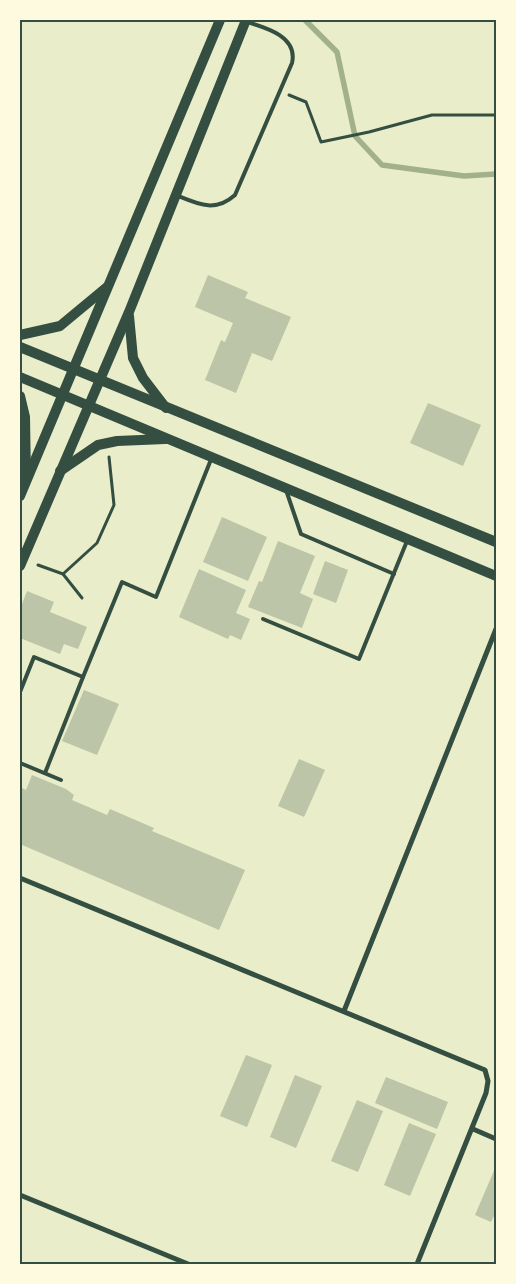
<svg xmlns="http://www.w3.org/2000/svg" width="516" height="1284" font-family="Raleway,sans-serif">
	<rect width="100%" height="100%" fill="#e9edc9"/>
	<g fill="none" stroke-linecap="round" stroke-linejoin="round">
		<polyline stroke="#a3b18a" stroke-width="5.5" points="305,20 337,52 355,136 382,165 464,176 496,174"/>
	</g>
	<g fill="#bcc5a7">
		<polygon points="208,275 248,292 245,298 291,317 272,361 252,353 236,393 205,380 221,340 225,342 233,323 195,307"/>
		<polygon points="428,403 481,425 463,466 410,443"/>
		<polygon points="222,517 267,537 248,581 203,562"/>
		<polygon points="278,541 315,556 300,593 313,599 302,628 248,607 259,581 262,582"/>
		<polygon points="325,561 348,570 336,603 313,594"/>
		<polygon points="199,569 246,590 236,613 250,619 241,640 230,635 228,639 179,617"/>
		<polygon points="27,591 54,602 50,612 87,627 78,649 64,644 60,654 20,638 20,609"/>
		<polygon points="84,690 119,704 97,755 62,741"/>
		<polygon points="299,759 325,770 304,817 278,806"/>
		<polygon points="32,775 66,789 74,795 72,800 107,815 110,809 154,828 152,831 245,870 219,930 20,844 20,787 26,790"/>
		<polygon points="246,1055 272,1065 247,1127 220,1116"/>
		<polygon points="295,1075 322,1086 296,1148 270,1137"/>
		<polygon points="386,1077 448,1102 437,1129 375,1103"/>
		<polygon points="357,1100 383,1111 358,1172 331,1161"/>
		<polygon points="409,1123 436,1134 410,1196 384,1185"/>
		<polygon points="496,1166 496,1212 491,1222 475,1215"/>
	</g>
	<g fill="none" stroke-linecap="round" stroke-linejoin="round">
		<g stroke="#344e41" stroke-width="3">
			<polyline points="289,95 306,102 321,142 369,132 432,115 496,115"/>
			<polyline points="38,565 63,574 82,598"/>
			<polyline points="63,574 97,543 114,505 109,457"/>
		</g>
		<g stroke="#344e41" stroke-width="4">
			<path d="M176,195c22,9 39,18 59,0l57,-132c6,-26 -25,-35 -45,-41"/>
			<polyline points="286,490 301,534 394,574"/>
			<polyline points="263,619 359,659 407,541"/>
			<polyline points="83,677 122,582 156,597 212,457"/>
			<polyline points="20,692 34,657 83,677 45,773"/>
			<polyline points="20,763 61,780"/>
		</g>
		<g stroke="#344e41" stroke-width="5">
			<polyline points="20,878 485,1070 488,1081 486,1093 417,1264"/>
			<polyline points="344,1011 496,629"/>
			<polyline points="473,1129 496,1139"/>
			<polyline points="20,1195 188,1264"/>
		</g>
		<g stroke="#344e41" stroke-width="10">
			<polyline points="129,316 133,358 143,378 166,408"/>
			<polyline points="20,335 60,326 107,287"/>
			<polyline points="20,347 496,542"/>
			<polyline points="20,377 496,576"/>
			<polyline points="20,396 25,417 26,478"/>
			<polyline points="60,471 98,445 117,441 165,439"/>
			<polyline points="20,496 220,20"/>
			<polyline points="20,566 129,312 246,20"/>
		</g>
	</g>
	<rect width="516" height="1284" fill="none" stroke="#fefae0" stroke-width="42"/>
	<rect x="21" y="21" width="474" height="1242" fill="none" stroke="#344e41" stroke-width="2"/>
</svg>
